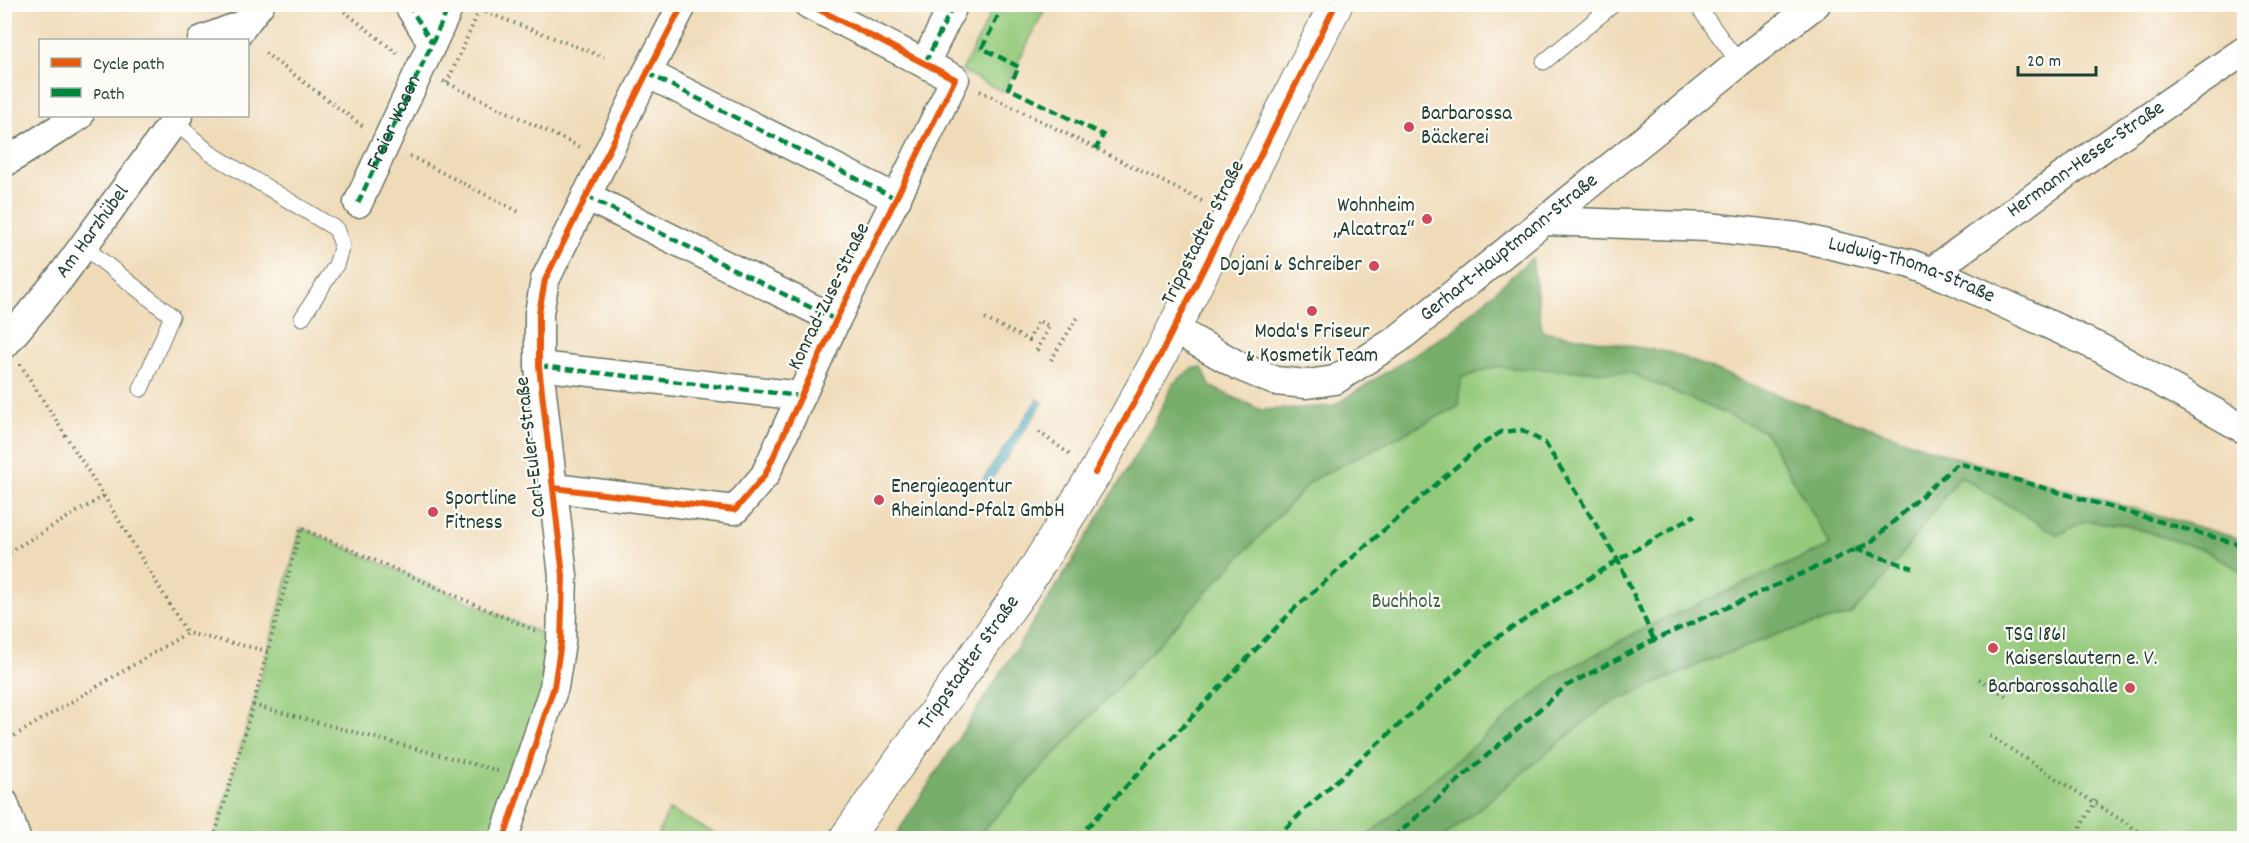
<svg xmlns="http://www.w3.org/2000/svg" width="2249" height="843" font-family="Dekko,sans-serif">
	<rect width="100%" height="100%" fill="#fdfcf7"/>
	<filter id="ink" filterUnits="userSpaceOnUse"><feTurbulence type="fractalNoise" baseFrequency=".0167" numOctaves="2"/><feDisplacementMap in="SourceGraphic" scale="12" xChannelSelector="R" yChannelSelector="G"/><feConvolveMatrix kernelMatrix="1 2 1 2 8 2 1 2 1" color-interpolation-filters="sRGB"/></filter>
	<filter id="wash" filterUnits="userSpaceOnUse"><feTurbulence type="fractalNoise" baseFrequency=".008" numOctaves="4" result="noise"/><feDisplacementMap in="SourceGraphic" scale="24" xChannelSelector="R" yChannelSelector="G"/><feGaussianBlur stdDeviation="1.35" result="paint"/><feColorMatrix in="noise" values="0 0 0 0 0 0 0 0 0 0 0 0 0 0 0 0 0 1.4 0 .05"/><feComposite in="paint" operator="in"/></filter>
	<g filter="url(#wash)">
		<rect width="100%" height="100%" fill="#f0dbb9"/>
		<g fill="#95ca7c" stroke="#5a8458" stroke-width="1.5">
			<polygon points="995,5 1047,5 1003,92 962,71"/>
			<polygon points="1494,367 1631,373 1765,431 1831,545 1649,626 1557,675 1365,838 976,838 1312,480 1459,406 1460,378"/>
			<polygon points="1960,476 2058,535 2084,521 2126,525 2209,552 2244,573 2244,838 1443,838 1604,706 1707,661 1778,634 1851,614 1877,588"/>
			<polygon points="301,528 561,642 504,838 214,838 253,705"/>
			<polygon points="669,810 724,838 656,838"/>
		</g>
		<polygon fill="#78ae6c" stroke="#4c7650" stroke-width="1.5" points="1532,258 1542,331 1672,353 1783,397 1948,455 2244,540 2244,573 2209,552 2126,525 2084,521 2058,535 1960,476 1877,588 1851,614 1778,634 1707,661 1604,706 1443,838 1365,838 1557,675 1649,626 1831,545 1765,431 1631,373 1494,367 1461,378 1459,406 1312,480 976,838 894,838 1067,570 1153,426 1173,384 1192,368 1202,368 1211,387 1261,410 1333,406 1450,332"/>
		<polygon fill="#43afc2" stroke="#31767b" stroke-width="1.5" points="1038,399 1043,403 989,483 983,479"/>
	</g>
	<g filter="url(#ink)">
		<g fill="none" stroke-linecap="round" stroke-linejoin="round">
			<defs>
				<g id="service">
					<polyline points="1696,4 1739,63"/>
					<polyline points="1544,62 1614,4"/>
					<polyline points="174,121 210,153 336,229 342,245 336,265 302,318"/>
					<polyline points="83,246 172,316 141,389"/>
				</g>
				<g id="minor">
					<polyline points="408,4 432,43"/>
					<polyline points="202,40 244,24"/>
					<polyline points="232,40 260,4"/>
					<polyline points="925,63 954,4"/>
					<polyline points="647,73 897,199"/>
					<polyline points="4,163 79,116"/>
					<polyline points="586,196 836,320"/>
					<path id="s1" d="M358,203l90,-194"/>
					<path id="s2" d="M1545,221l163,6 90,10 113,27 42,16 149,69 142,80"/>
					<path id="s3" d="M1932,271l163,-118 149,-102"/>
					<path id="s4" d="M1174,329l65,37 36,15 32,3 28,-4 63,-41 341,-276 77,-59"/>
					<path id="s5" d="M4,345l56,-67 118,-162"/>
					<polyline points="539,366 801,396"/>
					<polyline points="554,488 735,510 765,475 836,320 955,79 808,4"/>
					<polyline points="4,803 16,838"/>
					<polyline points="504,838 554,687 561,642 563,576 539,366 539,313 545,280 647,73 683,4"/>
				</g>
				<g id="secondary">
					<path id="s6" d="M846,838l180,-254 69,-111 65,-117 176,-352"/>
				</g>
			</defs>
			<use href="#service" stroke="#687463" stroke-width="17"/>
			<use href="#minor" stroke="#687463" stroke-width="31"/>
			<use href="#secondary" stroke="#687463" stroke-width="35"/>
			<g stroke="#687463" stroke-width="4" stroke-dasharray="1.5 4.5" stroke-linecap="butt">
				<polyline points="335,4 398,54"/>
				<polyline points="480,10 604,57"/>
				<polyline points="265,53 365,128"/>
				<polyline points="443,81 582,148"/>
				<polyline points="447,83 482,4"/>
				<polyline points="980,91 1204,202"/>
				<polyline points="410,156 521,213"/>
				<polyline points="985,319 1029,340 1038,321 1049,326 1036,352"/>
				<polyline points="1051,360 1079,315"/>
				<polyline points="20,364 104,496 187,633"/>
				<polyline points="1039,432 1072,456"/>
				<polyline points="4,555 104,496"/>
				<polyline points="1979,679 2009,698"/>
				<polyline points="253,705 499,771"/>
				<polyline points="1990,736 2149,838"/>
				<polyline points="4,742 187,633 268,651"/>
				<polyline points="214,838 253,705 301,528 536,631"/>
				<polyline points="2074,838 2098,797"/>
			</g>
			<use href="#service" stroke="#fff" stroke-width="15"/>
			<use href="#minor" stroke="#fff" stroke-width="28"/>
			<use href="#secondary" stroke="#fff" stroke-width="33"/>
			<g stroke="#00873e" stroke-width="4.5" stroke-dasharray="9 4.5" stroke-linecap="butt">
				<polyline points="408,4 432,43"/>
				<polyline points="1004,4 982,48 1019,67 1008,88 1103,135 1096,149"/>
				<polyline points="925,63 954,4"/>
				<polyline points="647,73 897,199"/>
				<polyline points="586,196 836,320"/>
				<polyline points="358,203 448,9"/>
				<polyline points="539,366 801,396"/>
				<polyline points="1855,549 1913,568"/>
				<polyline points="1077,838 1296,607 1480,446 1501,432 1522,430 1545,443 1618,560 1654,640"/>
				<polyline points="1276,838 1305,809 1496,638 1618,560 1695,515"/>
				<polyline points="1393,838 1566,686 1654,640 1870,543 1958,463 2244,546"/>
			</g>
			<defs>
				<g id="cycleway">
					<polyline points="1095,473 1160,356 1336,4"/>
					<polyline points="554,488 735,510 765,475 836,320 955,79 808,4"/>
					<polyline points="504,838 554,687 561,642 563,576 539,366 539,313 545,280 647,73 683,4"/>
				</g>
			</defs>
			<use href="#cycleway" stroke="#fdfcf7" stroke-width="10"/>
			<use href="#cycleway" stroke="#e8590c" stroke-width="6"/>
		</g>
	</g>
	<g fill="#d1495b" stroke="#fdfcf7" stroke-width="2">
		<circle cx="1409" cy="127" r="6"/>
		<circle cx="1427" cy="219" r="6"/>
		<circle cx="1374" cy="266" r="6"/>
		<circle cx="1312" cy="311" r="6"/>
		<circle cx="879" cy="500" r="6"/>
		<circle cx="433" cy="512" r="6"/>
		<circle cx="1993" cy="648" r="6"/>
		<circle cx="2130" cy="688" r="6"/>
	</g>
	<g text-anchor="middle" dominant-baseline="central" stroke-width="4.5" stroke-linejoin="round" paint-order="stroke">
		<g font-size="21" fill="#1f3d34" stroke="#fdfcf7" text-anchor="start">
			<text x="1421" y="115">Barbarossa<tspan x="1421" dy="24">Bäckerei</tspan></text>
			<text x="1415" y="207" text-anchor="end">Wohnheim<tspan x="1415" dy="24">„Alcatraz“</tspan></text>
			<text x="1362" y="266" text-anchor="end">Dojani &amp; Schreiber</text>
			<text x="1312" y="333" text-anchor="middle">Moda's Friseur<tspan x="1312" dy="24">&amp; Kosmetik Team</tspan></text>
			<text x="891" y="488">Energieagentur<tspan x="891" dy="24">Rheinland-Pfalz GmbH</tspan></text>
			<text x="445" y="500">Sportline<tspan x="445" dy="24">Fitness</tspan></text>
			<text x="2005" y="636">TSG 1861<tspan x="2005" dy="24">Kaiserslautern e. V.</tspan></text>
			<text x="2118" y="688" text-anchor="end">Barbarossahalle</text>
		</g>
		<g font-size="21" fill="#1f3d34" stroke="#fdfcf7">
			<text stroke="none"><textPath href="#s1" startOffset="88">Freier Wasen</textPath></text>
			<text stroke="none"><textPath href="#s3" startOffset="190">Hermann-Hesse-Straße</textPath></text>
			<text stroke="none"><textPath href="#s5" startOffset="144">Am Harzhübel</textPath></text>
			<text transform="translate(1204 233) rotate(-63)">Trippstadter Straße</text>
			<text stroke="none"><textPath href="#s4" startOffset="393">Gerhart-Hauptmann-Straße</textPath></text>
			<text stroke="none"><textPath href="#s2" startOffset="372">Ludwig-Thoma-Straße</textPath></text>
			<text transform="translate(830 297) rotate(-64)">Konrad-Zuse-Straße</text>
			<text transform="translate(532 447) rotate(-97)">Carl-Euler-Straße</text>
			<text stroke="none"><textPath href="#s6" startOffset="214">Trippstadter Straße</textPath></text>
		</g>
		<g font-size="21" fill="#3c6046" stroke="#fdfcf7">
			<text x="1406" y="603">Buchholz</text>
		</g>
	</g>
	<rect width="2249" height="843" fill="none" stroke="#fdfcf7" stroke-width="24"/>
	<rect x="39" y="39" width="210" height="78" fill="#fdfcf7" stroke="#a4b0a9" stroke-width="1.5"/>
	<rect x="51" y="58" width="30" height="9" fill="#e8590c" stroke="#a4b0a9" stroke-width="1.5"/>
	<text x="93" y="69" font-size="18" fill="#1f3d34">Cycle path</text>
	<rect x="51" y="88" width="30" height="9" fill="#00873e" stroke="#a4b0a9" stroke-width="1.5"/>
	<text x="93" y="99" font-size="18" fill="#1f3d34">Path</text>
	<path d="M2018 66v9h78v-9" fill="none" stroke="#1f3d34" stroke-width="3"/>
	<text x="2027" y="66" font-size="18" fill="#1f3d34" stroke="#fdfcf7" stroke-width="4.5" paint-order="stroke">20 m</text>
</svg>
